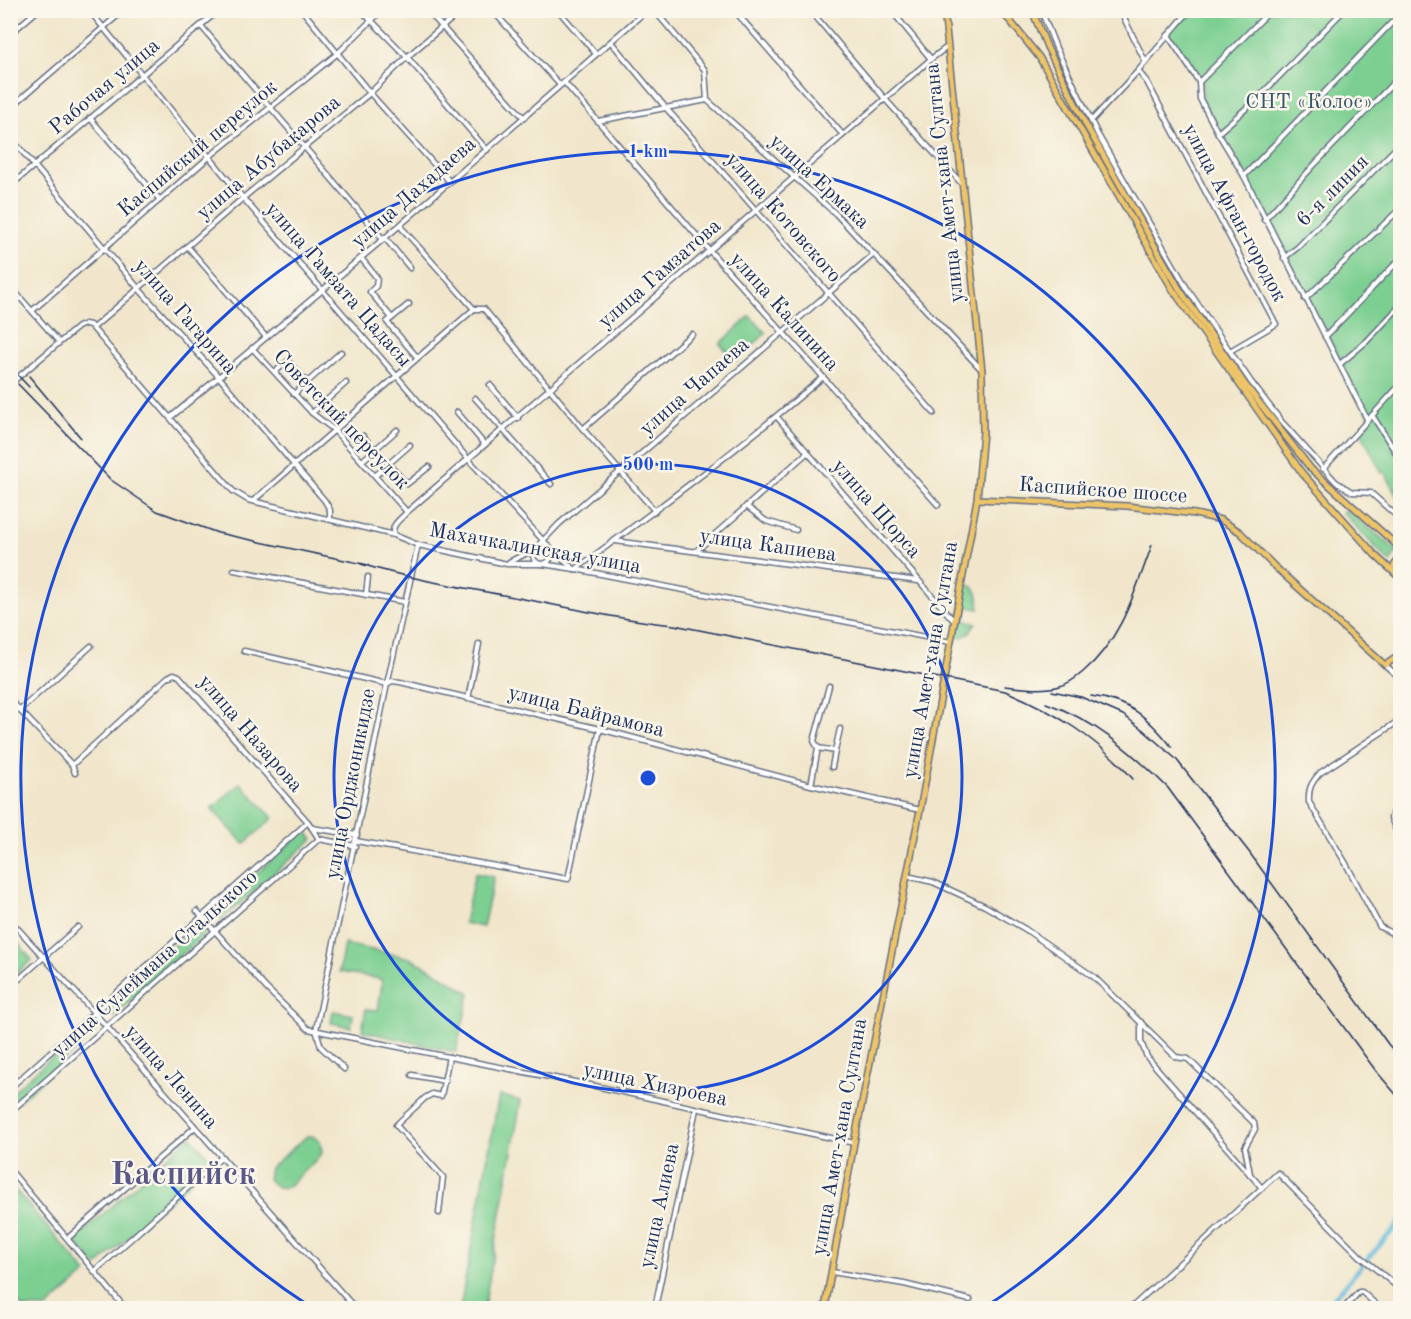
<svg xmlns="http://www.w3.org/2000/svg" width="1411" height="1319" font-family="'Old Standard TT',serif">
	<rect width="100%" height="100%" fill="#fbf7ec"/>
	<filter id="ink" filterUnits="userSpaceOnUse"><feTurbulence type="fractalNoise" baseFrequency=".0167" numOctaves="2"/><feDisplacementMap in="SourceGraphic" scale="12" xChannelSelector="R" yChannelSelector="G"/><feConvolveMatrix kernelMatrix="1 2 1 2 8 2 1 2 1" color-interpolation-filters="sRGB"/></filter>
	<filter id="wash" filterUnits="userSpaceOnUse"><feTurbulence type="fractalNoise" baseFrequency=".008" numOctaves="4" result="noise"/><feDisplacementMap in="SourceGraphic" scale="24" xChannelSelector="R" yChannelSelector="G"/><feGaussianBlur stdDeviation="1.35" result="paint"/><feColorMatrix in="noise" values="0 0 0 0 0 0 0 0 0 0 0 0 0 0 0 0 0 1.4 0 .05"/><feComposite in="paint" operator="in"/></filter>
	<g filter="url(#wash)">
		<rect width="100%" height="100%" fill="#f1e6cb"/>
		<g fill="#7bcf91" stroke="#4b7f78" stroke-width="1.5">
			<path d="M1188,11h212v491l-15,-30 -3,1 -21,-41 11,-12c-56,-102 -105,-208 -164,-309l-5,-11 -1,-16 -35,-52z"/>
			<polygon points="750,316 766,333 736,361 720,344"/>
			<polygon points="1345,509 1399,552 1394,555 1390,563 1342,512"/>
			<path d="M966,583c12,5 13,13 13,26l-11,-2 -3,13 11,3c-5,8 -9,15 -20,15z"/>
			<polygon points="240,783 273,818 244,844 212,809"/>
			<polygon points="305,830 313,839 221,920 214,912"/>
			<polygon points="475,873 494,877 483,927 464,923"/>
			<polygon points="200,922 208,931 113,1017 105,1008"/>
			<polygon points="11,935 32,960 11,979 10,979"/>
			<polygon points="344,944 410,958 429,968 470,993 456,1052 362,1031 366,1009 378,1010 382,984 381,979 339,972"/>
			<polygon points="333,1011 353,1015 351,1027 331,1023"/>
			<polygon points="90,1024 96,1032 11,1108 11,1093"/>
			<polygon points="499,1095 521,1101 484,1308 460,1308"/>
			<polygon points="190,1136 213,1161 97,1266 74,1240"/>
			<path d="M307,1136h5l8,5 2,11 -3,5 -32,30c-9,2 -13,-1 -19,-8l2,-11z"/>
			<polygon points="10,1184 87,1273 47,1308 23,1308 11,1295"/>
		</g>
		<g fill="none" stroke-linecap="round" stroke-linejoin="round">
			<polyline stroke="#5bb9d9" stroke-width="4.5" points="1325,1308 1400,1222"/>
		</g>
	</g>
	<g filter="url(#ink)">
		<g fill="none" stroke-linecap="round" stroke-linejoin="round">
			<defs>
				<g id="minor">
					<polyline points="89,10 243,198 469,460 551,549 574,569"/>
					<polyline points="302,10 370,93 450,182"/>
					<polyline points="361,10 407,57 487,150"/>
					<polyline points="427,10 524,118"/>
					<polyline points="492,10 560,85"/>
					<polyline points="558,10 596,54"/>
					<polyline points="654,10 705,70 707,100"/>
					<polyline points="734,10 843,135"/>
					<polyline points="810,10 885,99 963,185"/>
					<polyline points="891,10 931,59"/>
					<polyline points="1041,10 1056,48 1098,135 1188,290 1251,382 1281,421 1336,482 1352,492 1371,493 1400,519"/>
					<polyline points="1120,10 1145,61"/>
					<polyline points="1181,10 1185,16"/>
					<polyline points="201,26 383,239"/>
					<polyline points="10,34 38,10"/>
					<polyline points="1168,35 1199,82 1200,99 1218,133 1244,176 1367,419"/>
					<polyline points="611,42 666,108 934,413"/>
					<polyline points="1138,71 1147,82 1276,324 1230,351"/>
					<polyline points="564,82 710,251 938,505"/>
					<polyline points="1199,82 1271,10"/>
					<polyline points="10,108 124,10"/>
					<polyline points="90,118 160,200"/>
					<polyline points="598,121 707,100 836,214 982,370"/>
					<polyline points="1091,121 1138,71 1190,10"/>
					<polyline points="1218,133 1258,98 1344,10"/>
					<polyline points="10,137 139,289 219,377 325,501 330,510 330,519"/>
					<polyline points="1244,176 1400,14"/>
					<polyline points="10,186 219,10"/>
					<polyline points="1264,220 1316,163 1400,76"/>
					<polyline points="400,226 474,309 484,309 583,429 655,511"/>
					<polyline points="385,238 410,268"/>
					<polyline points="187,246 266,337"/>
					<polyline points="361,258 377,278 376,286 370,292 392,318 387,322 417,357"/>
					<polyline points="1284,258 1298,247 1400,144"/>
					<polyline points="10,286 59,342"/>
					<polyline points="1305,299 1400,209"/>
					<polyline points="33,310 209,157 338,53 382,10"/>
					<polyline points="392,318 409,304"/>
					<polyline points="94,327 243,198 370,93 407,57 462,10"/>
					<polyline points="1325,337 1400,259"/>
					<polyline points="252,348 312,413 334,430 407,512"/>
					<polyline points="1340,364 1367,341 1400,306"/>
					<polyline points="275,372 288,361 307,382"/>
					<polyline points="10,384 78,327 85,324 90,325 233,491 248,500 394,535 418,545 507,564 542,564 575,569 951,642"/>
					<polyline points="490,385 518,418"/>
					<polyline points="294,394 341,352"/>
					<polyline points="475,398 551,484"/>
					<polyline points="457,412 485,445"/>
					<polyline points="312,413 346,383"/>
					<polyline points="1372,415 1400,459"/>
					<polyline points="171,417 399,226 647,10"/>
					<polyline points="777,417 954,621"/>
					<polyline points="583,429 692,334"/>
					<polyline points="363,436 374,449"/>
					<polyline points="362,461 397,430"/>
					<polyline points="389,465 407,484 429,467"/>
					<polyline points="1323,469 1400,385"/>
					<polyline points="376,475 410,445"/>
					<polyline points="253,501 474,309"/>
					<polyline points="746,506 766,521 796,530"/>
					<path d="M394,535c-4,-10 7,-16 13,-23l524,-453 16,-12"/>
					<polyline points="615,541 918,581"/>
					<circle cx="542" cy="555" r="9"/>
					<polyline points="696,551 808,452"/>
					<polyline points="509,562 535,549 559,524 874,254"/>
					<path d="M576,569c84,-62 168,-124 247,-192"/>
					<polyline points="234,570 405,602"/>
					<polyline points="366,595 368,577"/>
					<polyline points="244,651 387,684 392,681 400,682 600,729 811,785 920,810"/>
					<polyline points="1385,665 1400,678"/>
					<polyline points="468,699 479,644"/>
					<polyline points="10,700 72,765 75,773"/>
					<polyline points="20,710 91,646"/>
					<polyline points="818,748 814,741 829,686"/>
					<polyline points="835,751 840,729"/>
					<polyline points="72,765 168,677 174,674 179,676 308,822 319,839 355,846"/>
					<polyline points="811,785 818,748 835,751 832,767"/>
					<polyline points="1400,788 1391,818 1400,840"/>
					<polyline points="312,828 357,835"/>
					<polyline points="356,841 568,879 600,729"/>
					<polyline points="907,876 933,882 985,906 1025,929 1094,977 1176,1057 1188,1059 1254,1123 1255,1129 1245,1147 1250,1174"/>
					<polyline points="197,911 266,988 308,1029 595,1086 854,1143"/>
					<polyline points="10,920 107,1027 355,1308"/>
					<path d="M1400,950l-8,-17 -12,-6 -35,-65 -36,-60c-1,-13 2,-19 11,-29l80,-53"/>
					<polyline points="10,987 78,927"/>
					<polyline points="1141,1022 1141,1042 1147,1057 1262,1188"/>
					<polyline points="344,1069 321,1047 316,1030 387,684 418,545"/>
					<polyline points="412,1075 445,1081"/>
					<polyline points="10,1088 308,822"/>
					<polyline points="10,1112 319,839"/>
					<polyline points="10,1170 125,1308"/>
					<polyline points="439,1213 443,1177 396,1125 425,1098 432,1094 441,1096 449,1057"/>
					<polyline points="68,1238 195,1127"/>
					<polyline points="95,1271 222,1157"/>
					<polyline points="832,1272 904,1284 970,1300"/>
					<polyline points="655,1308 696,1109"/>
					<polyline points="1131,1308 1278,1173 1360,1256 1400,1289"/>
					<polyline points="1344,1308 1359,1292 1362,1292 1380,1308"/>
				</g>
				<g id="major">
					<polyline points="999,10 1011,22 1039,57 1173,290 1302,473 1376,556 1400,578"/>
					<polyline points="1032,10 1047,47 1086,125 1180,290 1244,383 1311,469 1400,548"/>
					<polyline points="977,499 1127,506 1195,514 1221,520 1240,532 1275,567 1385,665 1400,655"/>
					<polyline points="1395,573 1394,566 1400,557"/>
					<polyline points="825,1308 854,1143 920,810 977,499 983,432 982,371 944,10"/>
				</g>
			</defs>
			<use href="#minor" stroke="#666f84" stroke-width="7"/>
			<use href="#major" stroke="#666f84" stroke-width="8"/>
			<use href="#minor" stroke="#fff" stroke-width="4"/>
			<use href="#major" stroke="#eec469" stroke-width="5"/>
			<g stroke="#1b2f5e" stroke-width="1.5">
				<polyline points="10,367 29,387"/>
				<polyline points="29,376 81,438"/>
				<polyline points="18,384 111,480 157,511 218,533 368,565"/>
				<path d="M361,564c52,16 105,24 158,34 51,10 103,22 155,27l331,66c47,19 95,49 128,88"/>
				<path d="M1005,686c17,2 38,5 55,0 8,-2 16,-8 23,-14 39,-33 52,-81 69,-127"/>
				<polyline points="1052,691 1081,697 1123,715 1142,729 1176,759 1249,852 1388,1044 1400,1058"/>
				<path d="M1091,696c39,5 57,21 81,51"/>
				<path d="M1046,703c47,16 87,50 122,85l208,283 24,28"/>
			</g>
		</g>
	</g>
	<g fill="none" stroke="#1d4ed8" stroke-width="3">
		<circle cx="648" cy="778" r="314"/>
		<path d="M311 1307A627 627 0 1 1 985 1307"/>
	</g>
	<g text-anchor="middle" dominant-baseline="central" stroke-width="5" stroke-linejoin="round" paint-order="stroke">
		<g font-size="21" fill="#1b2f5e" stroke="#fbf7ec">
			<text transform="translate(105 87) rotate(-40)">Рабочая улица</text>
			<text transform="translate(198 149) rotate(-40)">Каспийский переулок</text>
			<text transform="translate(269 158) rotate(-40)">улица Абубакарова</text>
			<text transform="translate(819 182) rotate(43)">улица Ермака</text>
			<text transform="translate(945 183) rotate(-96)">улица Амет-хана Султана</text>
			<text transform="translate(1333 191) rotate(-45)">6-я линия</text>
			<text transform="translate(414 193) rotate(-41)">улица Дахадаева</text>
			<text transform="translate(1234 213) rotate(62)">улица Афган-городок</text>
			<text transform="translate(783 218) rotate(49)">улица Котовского</text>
			<text transform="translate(660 274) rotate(-41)">улица Гамзатова</text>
			<text transform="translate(338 285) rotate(49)">улица Гамзата Цадасы</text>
			<text transform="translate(784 312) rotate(48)">улица Калинина</text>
			<text transform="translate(185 317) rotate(49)">улица Гагарина</text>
			<text transform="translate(695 387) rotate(-41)">улица Чапаева</text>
			<text transform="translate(341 420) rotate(46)">Советский переулок</text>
			<text transform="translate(1103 491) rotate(4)">Каспийское шоссе</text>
			<text transform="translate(876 509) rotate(49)">улица Щорса</text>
			<text transform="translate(768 546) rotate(8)">улица Капиева</text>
			<text transform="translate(535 549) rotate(10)">Махачкалинская улица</text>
			<text transform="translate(931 660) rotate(-80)">улица Амет-хана Султана</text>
			<text transform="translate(586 712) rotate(14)">улица Байрамова</text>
			<text transform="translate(250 734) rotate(49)">улица Назарова</text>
			<text transform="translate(351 784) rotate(-79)">улица Орджоникидзе</text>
			<text transform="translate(155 964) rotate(-42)">улица Сулеймана Стальского</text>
			<text transform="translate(171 1077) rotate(49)">улица Ленина</text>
			<text transform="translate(655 1085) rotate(12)">улица Хизроева</text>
			<text transform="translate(840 1137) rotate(-80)">улица Амет-хана Султана</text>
			<text transform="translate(660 1206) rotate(-78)">улица Алиева</text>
		</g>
		<g font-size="21" fill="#33576b" stroke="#fbf7ec">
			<text x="1309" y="102">СНТ «Колос»</text>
		</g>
		<g font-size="33" font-weight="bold" fill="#5b5889" stroke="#fbf7ec">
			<text x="183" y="1175">Каспийск</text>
		</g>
	</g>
	<circle cx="648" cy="778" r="9" fill="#1d4ed8" stroke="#fbf7ec" stroke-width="3"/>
	<g font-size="18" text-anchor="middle" font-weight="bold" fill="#1d4ed8" stroke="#fbf7ec" stroke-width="5" stroke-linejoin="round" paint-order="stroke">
		<text x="648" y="157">1 km</text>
		<text x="648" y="470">500 m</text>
	</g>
	<rect width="1411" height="1319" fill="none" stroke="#fbf7ec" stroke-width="36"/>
</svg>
